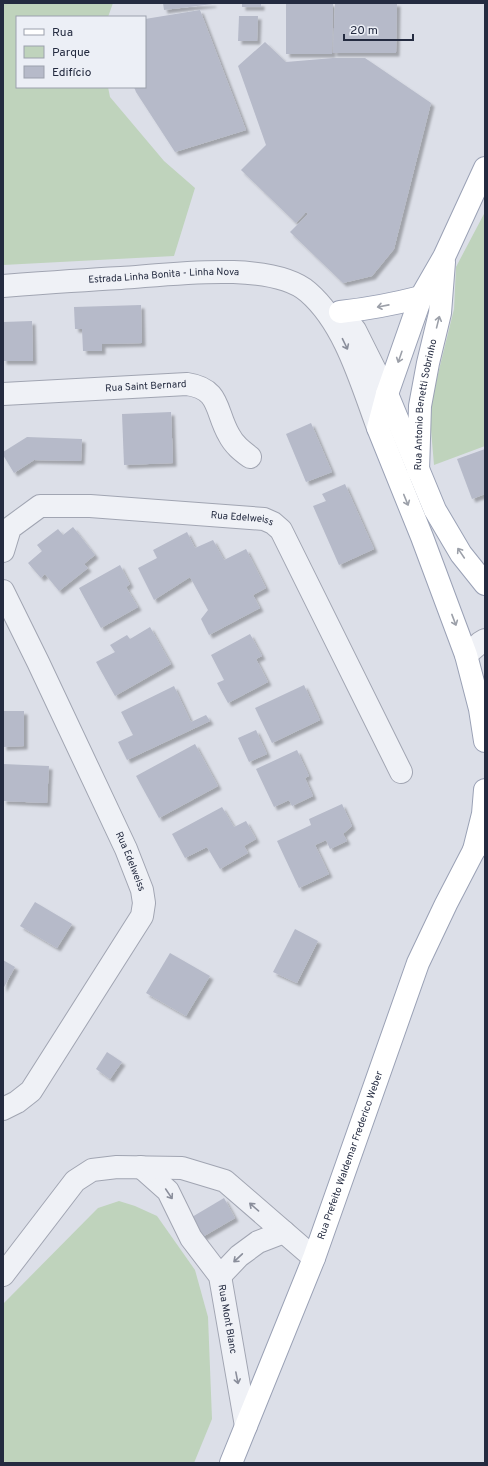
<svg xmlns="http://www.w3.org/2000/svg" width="488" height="1466" font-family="Overpass,sans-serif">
	<defs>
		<filter id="shadow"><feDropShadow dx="3.5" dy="3.5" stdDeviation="1" flood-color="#0004"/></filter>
	</defs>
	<rect width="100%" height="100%" fill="#dcdfe8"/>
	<g fill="#bfd3bc">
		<polygon points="3,3 113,3 108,17 17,17 17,87 108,87 110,97 164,161 195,188 174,256 3,265"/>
		<polygon points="485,212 485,446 434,465 430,418 433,394 454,309 456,267"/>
		<polygon points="119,1201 135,1206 157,1216 195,1270 208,1317 212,1419 194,1463 3,1463 3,1304 98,1208"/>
	</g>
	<g fill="#b6bac9" filter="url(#shadow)">
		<polygon points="163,3 213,3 213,4 164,10"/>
		<rect x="242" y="3" width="19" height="4"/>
		<polygon points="286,3 333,3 332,54 286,54"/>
		<polygon points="335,3 397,3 396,53 333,53"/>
		<polygon points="200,10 246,130 175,152 136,92 134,87 145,87 145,19"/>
		<polygon points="239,16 258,16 257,41 238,41"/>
		<polygon points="265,42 286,62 333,58 365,58 431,103 394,249 372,276 343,283 290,232 308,214 306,212 296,223 241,170 266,145 238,66"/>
		<polygon points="141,305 142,343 102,344 102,351 83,351 82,329 75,329 74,307"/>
		<polygon points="32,321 33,361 3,361 3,322"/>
		<polygon points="171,412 173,463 124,465 122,414"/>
		<polygon points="311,423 332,472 306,482 286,434"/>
		<polygon points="27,437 82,439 81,461 34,460 14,473 3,455 3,452"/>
		<polygon points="485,449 485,494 472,499 457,459"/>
		<polygon points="345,484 374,549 339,565 313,506 326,501 322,494"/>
		<polygon points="73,527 95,555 84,564 88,568 59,591 45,574 41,578 28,563 42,551 37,545 58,529 63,535"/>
		<polygon points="187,532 195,548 213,540 224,560 246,549 266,588 253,595 260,608 209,635 201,619 208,610 190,577 154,600 138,568 157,558 153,550"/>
		<polygon points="120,565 130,584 126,587 138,607 101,628 79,588"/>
		<polygon points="150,627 171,664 115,696 96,662 115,652 110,645 127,635 130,639"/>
		<polygon points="250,634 262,656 256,659 268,682 228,703 217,683 224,680 211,655"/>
		<polygon points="304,685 320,720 272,743 255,708"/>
		<polygon points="174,686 191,722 206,715 210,721 127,760 118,742 133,735 121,712"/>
		<polygon points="3,711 24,711 24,746 3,747"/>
		<polygon points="256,730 267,754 249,762 238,738"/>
		<polygon points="195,744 218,786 159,818 136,776"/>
		<polygon points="297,750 309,776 305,778 313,796 292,806 289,800 274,807 256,769"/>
		<polygon points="3,764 49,766 47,803 3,801"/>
		<polygon points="342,804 352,826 343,834 347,841 330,849 326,840 315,845 329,874 299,888 277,841 311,825 309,819"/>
		<polygon points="222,807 234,827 246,821 256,839 244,846 248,853 220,869 207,847 185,858 172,834"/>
		<polygon points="35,902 72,924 57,948 20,926"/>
		<polygon points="295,929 318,941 297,983 273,972"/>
		<polygon points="170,953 210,976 186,1016 146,993"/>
		<polygon points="3,960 15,967 3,989"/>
		<polygon points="107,1052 122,1062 110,1079 96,1069"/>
		<polygon points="224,1198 235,1218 199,1239 187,1220"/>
	</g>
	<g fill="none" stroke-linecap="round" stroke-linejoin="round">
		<defs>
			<g id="minor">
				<path id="s1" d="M3,286c39,-3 79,-6 118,-8 46,-3 150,-18 187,14 37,32 53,90 70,136"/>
				<polyline points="343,315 355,330 387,394"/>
				<path id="s2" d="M3,394l184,-10c34,5 28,27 42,51 5,10 13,16 21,22"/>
				<path id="s3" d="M3,551l7,-23 30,-22h50l174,13 9,4 8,7 120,242"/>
				<path id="s4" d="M3,591l35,71 88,187 16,41 2,13 -2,13 -111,175 -14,11 -14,7"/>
				<polyline points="466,655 480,643 485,640"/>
				<path id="s5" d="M141,1167l27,24 23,47 29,38 26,150"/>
				<polyline points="3,1275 75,1181 92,1170 117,1167 182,1168 225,1181 314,1258"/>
				<polyline points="220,1276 239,1256 258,1242 284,1232"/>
			</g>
			<g id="major">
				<polyline points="485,168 444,257 421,297 387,394 378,428 422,537 466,655 480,709 485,741"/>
				<path d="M340,312c28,-3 54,-8 81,-15"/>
				<polyline points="387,394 435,510 461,554 485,584"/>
				<path id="s6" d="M418,471l2,-65 8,-43 12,-50 4,-51"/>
				<polyline points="474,850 483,814 485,790"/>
				<path id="s7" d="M231,1463l83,-205 104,-295 28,-59 28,-54 11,-13"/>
			</g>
		</defs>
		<use href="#minor" stroke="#a1a5b2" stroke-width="24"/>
		<use href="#major" stroke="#9aa1b5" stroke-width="24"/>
		<use href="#minor" stroke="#eff1f6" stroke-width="22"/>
		<use href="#major" stroke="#fff" stroke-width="22"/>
	</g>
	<defs><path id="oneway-shaft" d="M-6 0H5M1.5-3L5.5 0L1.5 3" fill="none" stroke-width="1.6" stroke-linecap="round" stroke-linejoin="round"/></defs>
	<g stroke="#9ca0a9">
		<use href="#oneway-shaft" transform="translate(383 306) rotate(169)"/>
		<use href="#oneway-shaft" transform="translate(438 322) rotate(-76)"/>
		<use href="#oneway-shaft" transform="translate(400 357) rotate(109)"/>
		<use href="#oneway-shaft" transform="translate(406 500) rotate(68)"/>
		<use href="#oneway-shaft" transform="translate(461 553) rotate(-124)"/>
		<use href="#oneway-shaft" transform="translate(454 620) rotate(69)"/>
	</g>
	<g stroke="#8a8e9b">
		<use href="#oneway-shaft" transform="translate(345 344) rotate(64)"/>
		<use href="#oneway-shaft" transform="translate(169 1194) rotate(56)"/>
		<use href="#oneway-shaft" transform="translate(254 1207) rotate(-139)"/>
		<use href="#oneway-shaft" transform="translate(238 1258) rotate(137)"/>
		<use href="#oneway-shaft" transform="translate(237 1378) rotate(79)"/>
	</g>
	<g text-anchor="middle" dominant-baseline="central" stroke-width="3" stroke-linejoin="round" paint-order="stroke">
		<g font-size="10" fill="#242b40" stroke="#eceff6">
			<text stroke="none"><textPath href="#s1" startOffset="161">Estrada Linha Bonita - Linha Nova</textPath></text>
			<text stroke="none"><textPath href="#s2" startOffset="143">Rua Saint Bernard</textPath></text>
			<text stroke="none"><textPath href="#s6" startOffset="67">Rua Antonio Benetti Sobrinho</textPath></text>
			<text stroke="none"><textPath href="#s3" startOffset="264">Rua Edelweiss</textPath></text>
			<text stroke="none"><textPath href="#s4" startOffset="299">Rua Edelweiss</textPath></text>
			<text stroke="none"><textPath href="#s7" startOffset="330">Rua Prefeito Waldemar Frederico Weber</textPath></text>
			<text stroke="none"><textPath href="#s5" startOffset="180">Rua Mont Blanc</textPath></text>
		</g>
	</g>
	<rect width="488" height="1466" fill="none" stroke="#242b40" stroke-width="8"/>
	<rect x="16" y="16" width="130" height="72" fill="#eceff6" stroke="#9ca1ad"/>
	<rect x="24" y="29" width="20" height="6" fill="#ffffff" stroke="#9ca1ad"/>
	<text x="52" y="36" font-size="12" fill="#242b40">Rua</text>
	<rect x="24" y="46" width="20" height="12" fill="#bfd3bc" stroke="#9ca1ad"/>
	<text x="52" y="56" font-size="12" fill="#242b40">Parque</text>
	<rect x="24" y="66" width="20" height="12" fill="#b6bac9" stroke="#9ca1ad"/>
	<text x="52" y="76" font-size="12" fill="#242b40">Edifício</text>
	<path d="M344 34v6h69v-6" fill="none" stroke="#242b40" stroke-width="2"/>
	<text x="350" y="34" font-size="12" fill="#242b40" stroke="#eceff6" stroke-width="3" paint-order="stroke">20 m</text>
</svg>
